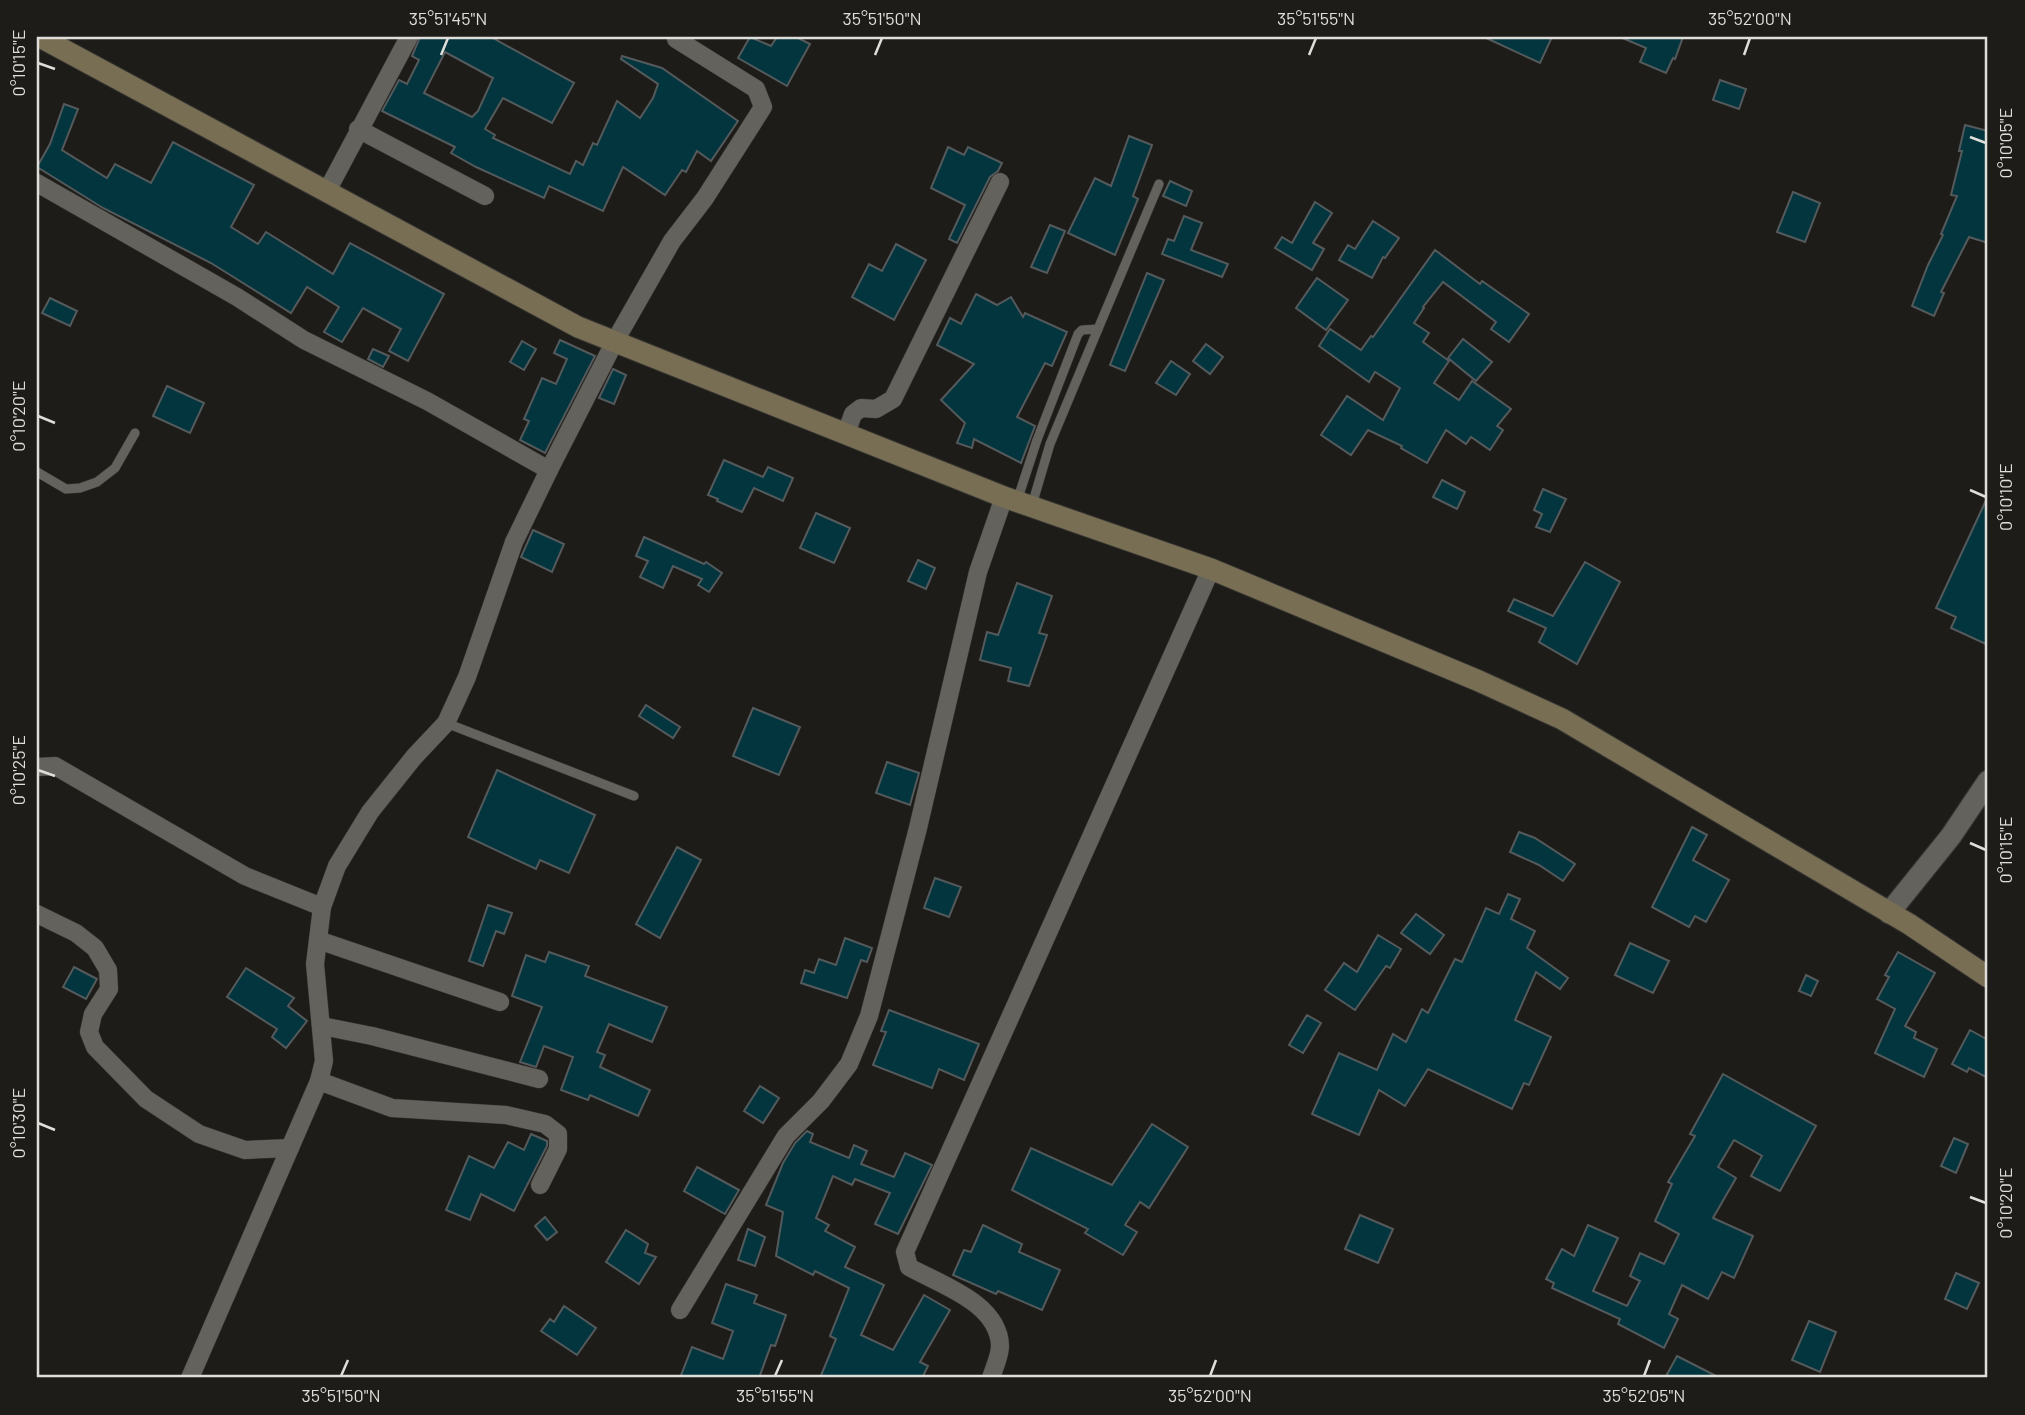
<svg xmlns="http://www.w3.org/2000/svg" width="2025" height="1415" font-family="Barlow,sans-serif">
	<rect width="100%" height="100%" fill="#1e1c18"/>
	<g fill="#02353d" stroke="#545a5c" stroke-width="2" fill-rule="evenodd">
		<path d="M420,37h71l83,46 -22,40 -49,-25 -18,31 10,6 -2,3 77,36 6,-13 7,4 10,-22 4,2 20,-44 23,17 13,-20 5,-14 -37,-25 1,-3 40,12 76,53 -27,40 -14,-10 -11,21 -4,-2 -17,25 -42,-28 -20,44 -54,-25 -5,12 -68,-31 -25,-14 4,-6 -73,-36 17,-31 8,4 12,-24 -7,-4zM445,52l48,26 -15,33 -6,6 -48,-24z"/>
		<polygon points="750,37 771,46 777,37 796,37 810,44 787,86 738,58"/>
		<polygon points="1484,37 1552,37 1540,63"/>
		<polygon points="1620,37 1683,37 1675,59 1673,58 1666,73 1640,62 1646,48"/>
		<polygon points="1720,80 1746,89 1739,109 1713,100"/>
		<polygon points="64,104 78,109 62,150 107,178 115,164 151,183 173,142 254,185 231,227 258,244 266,232 333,274 350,243 444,294 408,361 389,351 401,329 363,308 342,342 324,332 339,307 307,287 291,313 211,263 103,208 37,167 50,144"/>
		<polygon points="1965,125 1988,131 1988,243 1969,237 1941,292 1944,293 1934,316 1912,306 1928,265 1943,235 1941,234 1957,196 1951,195 1962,151 1959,151"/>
		<polygon points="1129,136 1152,145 1133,196 1138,199 1115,255 1068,233 1095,178 1111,186"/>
		<polygon points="948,147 964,155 968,147 1002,163 998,171 990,177 957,243 949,239 965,205 931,188"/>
		<polygon points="1170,181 1192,191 1186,206 1163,196"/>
		<polygon points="1793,192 1820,203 1805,242 1777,232"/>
		<polygon points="1315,202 1332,213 1313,243 1324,249 1312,270 1275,248 1282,237 1292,243"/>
		<polygon points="1184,216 1202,223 1191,250 1228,264 1222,277 1162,254 1168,239 1174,241"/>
		<polygon points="1373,221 1399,238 1385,258 1383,257 1372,278 1339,260 1348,245 1355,249"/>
		<polygon points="1050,225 1065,231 1047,273 1031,267"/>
		<polygon points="896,244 926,260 894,320 852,297 869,264 882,271"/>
		<polygon points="1435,250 1480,284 1482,281 1529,314 1509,342 1491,329 1496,322 1443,282 1423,307 1424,308 1414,323 1429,333 1423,342 1449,361 1434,383 1459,400 1472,381 1511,409 1497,426 1503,430 1490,450 1471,437 1466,444 1446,430 1427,463 1401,448 1402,446 1368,430 1351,455 1321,435 1347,396 1383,420 1400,388 1375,372 1369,382 1319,346 1330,329 1361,350 1371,336 1373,337"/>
		<polygon points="1147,273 1164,280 1125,371 1110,365"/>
		<polygon points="1317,278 1348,300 1326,330 1296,308"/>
		<polygon points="976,294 997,305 1011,297 1023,317 1025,313 1067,332 1052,366 1045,363 1017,417 1035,426 1021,463 974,439 972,448 957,443 965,423 941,400 974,364 937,345 950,318 961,324"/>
		<polygon points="50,298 77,311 70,326 42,313"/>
		<polygon points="1463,339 1492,362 1476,381 1448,358"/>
		<polygon points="560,340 595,356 545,453 520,440 529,421 524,419 542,378 556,384 567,359 554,353"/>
		<polygon points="522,341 536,349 524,370 510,362"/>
		<polygon points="1206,344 1223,357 1210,374 1193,361"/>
		<polygon points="373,349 389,356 383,367 368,359"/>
		<polygon points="1171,361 1190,374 1176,395 1156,383"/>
		<polygon points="613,369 626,375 614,404 599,398"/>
		<polygon points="167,386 204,403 190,433 153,416"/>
		<polygon points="724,460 763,477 768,467 793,478 783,501 754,488 742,512 717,501 718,499 708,495"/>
		<polygon points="1442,480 1465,492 1457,509 1433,497"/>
		<polygon points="1543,489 1566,499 1550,532 1536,527 1542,514 1534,510"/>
		<polygon points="1988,496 1988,645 1951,628 1956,617 1936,608"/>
		<polygon points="816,513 850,528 834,563 800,548"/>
		<polygon points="533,530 564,544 552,572 521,557"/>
		<polygon points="644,537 704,564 706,562 722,573 709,592 698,585 702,579 673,566 663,588 640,577 648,561 636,556"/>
		<polygon points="918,560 935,568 926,589 908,581"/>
		<polygon points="1585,562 1620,582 1577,664 1539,642 1546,628 1508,611 1514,599 1553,616"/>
		<polygon points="1017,583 1052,596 1039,633 1047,635 1029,686 1008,681 1011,668 980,660 987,632 998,635"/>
		<polygon points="646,705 680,727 673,738 639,716"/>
		<polygon points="753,708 800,727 779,775 733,756"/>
		<polygon points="887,762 919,773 910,805 876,793"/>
		<polygon points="497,770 595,815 569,873 540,860 536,869 468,837"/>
		<polygon points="1692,827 1707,835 1693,860 1729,880 1706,922 1695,916 1689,927 1652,907"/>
		<polygon points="1519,832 1535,838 1575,864 1563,881 1539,865 1510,852"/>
		<polygon points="677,847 701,860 660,938 636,924"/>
		<polygon points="935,878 961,887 949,917 924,908"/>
		<polygon points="1508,894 1520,899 1511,919 1535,931 1527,948 1568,978 1560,989 1536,972 1515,1020 1551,1037 1529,1085 1524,1083 1512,1109 1428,1069 1405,1106 1379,1090 1359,1135 1312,1114 1339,1053 1377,1070 1393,1034 1406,1042 1422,1009 1428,1013 1455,959 1462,962 1486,908 1499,914"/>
		<polygon points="488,905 512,913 504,934 496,931 483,966 469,961"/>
		<polygon points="1416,914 1444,935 1430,954 1401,933"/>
		<polygon points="1378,935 1401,949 1390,968 1386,966 1355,1010 1325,990 1344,963 1357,972"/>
		<polygon points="845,938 872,948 867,962 861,960 847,998 801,983 805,970 814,973 819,959 836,965"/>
		<polygon points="1630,943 1669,961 1653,993 1615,975"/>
		<polygon points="549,952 589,966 585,976 667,1007 652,1042 609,1024 597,1052 605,1055 600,1067 650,1090 638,1116 590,1095 588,1100 561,1090 573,1057 544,1046 536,1067 520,1062 542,1007 512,996 526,955 545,962"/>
		<polygon points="1898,952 1935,973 1905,1026 1916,1032 1914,1038 1937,1049 1924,1077 1875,1053 1895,1009 1877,999 1889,977 1885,975"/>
		<polygon points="74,967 97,979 86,999 63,987"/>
		<polygon points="246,968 294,998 288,1006 307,1021 286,1048 272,1037 277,1029 227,997"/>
		<polygon points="1806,975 1818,981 1811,996 1799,991"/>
		<polygon points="889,1010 979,1044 964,1080 939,1069 932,1088 873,1065 886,1032 881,1031"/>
		<polygon points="1307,1015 1321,1023 1303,1053 1289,1045"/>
		<polygon points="1970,1030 1988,1040 1988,1078 1969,1068 1967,1072 1952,1064"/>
		<polygon points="1723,1074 1816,1126 1780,1191 1751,1176 1762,1156 1734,1140 1718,1167 1736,1178 1713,1218 1753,1236 1734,1278 1722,1272 1708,1299 1682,1285 1669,1314 1678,1319 1664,1348 1618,1324 1620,1319 1552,1288 1554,1283 1546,1279 1562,1249 1574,1256 1588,1225 1618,1238 1593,1291 1627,1306 1640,1281 1630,1276 1640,1253 1664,1264 1679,1234 1655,1221 1672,1184 1668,1182 1695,1136 1690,1134"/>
		<polygon points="760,1086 779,1098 763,1123 744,1111"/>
		<polygon points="1152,1124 1188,1147 1149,1208 1140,1202 1125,1225 1137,1232 1123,1255 1085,1233 1088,1229 1012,1190 1031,1148 1112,1185"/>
		<polygon points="807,1131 813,1134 810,1142 849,1158 854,1145 867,1151 861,1164 894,1177 905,1153 932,1165 898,1234 875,1224 890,1193 855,1179 852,1185 833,1176 816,1218 829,1225 825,1231 855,1247 845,1267 884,1285 861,1335 893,1350 924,1295 950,1310 920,1362 928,1366 922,1378 820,1378 836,1339 830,1336 849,1288 815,1271 813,1275 776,1256 783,1212 766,1205 783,1163 795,1143"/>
		<polygon points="531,1134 547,1141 547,1146 514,1211 481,1194 470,1220 446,1210 469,1156 494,1168 508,1142 524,1150"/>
		<polygon points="1954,1138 1968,1144 1956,1173 1941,1166"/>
		<polygon points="697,1167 739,1190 725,1214 684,1191"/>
		<polygon points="1360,1215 1393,1229 1378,1263 1345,1249"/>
		<polygon points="545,1217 557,1232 547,1240 535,1226"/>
		<polygon points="983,1225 1022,1244 1019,1252 1060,1270 1042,1310 998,1291 996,1294 953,1275 964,1250 971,1252"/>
		<polygon points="748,1229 765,1237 755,1266 738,1260"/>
		<polygon points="626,1230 648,1244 645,1253 656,1257 639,1284 606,1262"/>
		<polygon points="1956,1273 1979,1283 1967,1309 1945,1299"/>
		<polygon points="726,1284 757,1295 754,1303 786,1315 775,1346 771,1345 759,1378 680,1378 692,1347 723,1359 733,1331 712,1323"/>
		<polygon points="564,1306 596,1328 577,1355 541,1331 550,1319 554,1322"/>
		<polygon points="1809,1321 1836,1332 1820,1372 1792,1360"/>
		<polygon points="1677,1356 1720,1378 1665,1378"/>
	</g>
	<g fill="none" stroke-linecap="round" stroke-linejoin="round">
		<defs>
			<g id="service">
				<polyline points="1098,329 1159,184"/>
				<polyline points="37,472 66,489 80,488 97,482 115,468 135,433"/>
				<polyline points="1017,501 1037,440 1078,334 1082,330 1098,329 1050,444 1032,505"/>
				<polyline points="446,723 634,796"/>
			</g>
			<g id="minor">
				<polyline points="358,129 485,196"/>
				<polyline points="37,183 237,297 304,340 427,401 549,470 615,341 672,241 705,198 763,107 756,89 676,39"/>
				<polyline points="327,191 409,37"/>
				<polyline points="846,434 853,414 861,408 876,409 893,399 1000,182"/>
				<polyline points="37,767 55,766 245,876 322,907"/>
				<polyline points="37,914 76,933 95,948 108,970 109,989 93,1014 89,1032 95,1047 146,1099 199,1134 245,1150 290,1148"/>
				<polyline points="318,940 500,1002"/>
				<polyline points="322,1026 372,1036 539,1079"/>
				<polyline points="319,1081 392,1108 506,1115 545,1124 558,1134 558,1149 540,1185"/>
				<polyline points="680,1310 786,1136 821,1101 849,1064 869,1016 918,828 978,572 1004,497"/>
				<polyline points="190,1378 319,1081 324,1061 315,964 322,907 337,866 370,812 414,757 446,723 467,677 514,542 549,470"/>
				<path d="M991,1378c3,-10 9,-22 9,-32 -1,-43 -59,-61 -91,-79l-4,-15 306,-683"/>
			</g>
			<polyline id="tertiary" points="1889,913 1951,836 1988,781"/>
			<polyline id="secondary" points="40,37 578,327 1004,497 1211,569 1479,681 1562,719 1909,924 1988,977"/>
		</defs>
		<use href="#service" stroke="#373633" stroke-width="10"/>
		<use href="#minor" stroke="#373633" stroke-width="19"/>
		<use href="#tertiary" stroke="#373633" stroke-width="23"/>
		<use href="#secondary" stroke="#373633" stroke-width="23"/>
		<use href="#service" stroke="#64625d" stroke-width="9"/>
		<use href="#minor" stroke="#64625d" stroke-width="18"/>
		<use href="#tertiary" stroke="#64625d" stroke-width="21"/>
		<use href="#secondary" stroke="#786e53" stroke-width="21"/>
	</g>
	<path fill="none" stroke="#dfdeda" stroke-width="2.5" d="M441,55l7,-17M875,55l7,-17M1309,55l7,-17M1744,55l6,-17M38,63l17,6M1970,137l16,6M38,416l17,7M1970,490l16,7M38,770l17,6M1970,843l16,7M38,1123l17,7M1970,1197l16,6M341,1376l7,-16M775,1376l7,-16M1210,1376l6,-16M1644,1376l6,-16"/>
	<rect width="2025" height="1415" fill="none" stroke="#1e1c18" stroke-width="77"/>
	<rect x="38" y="38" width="1948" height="1338" fill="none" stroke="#dfdeda" stroke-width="2.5"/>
	<g font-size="18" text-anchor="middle" fill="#dfdeda">
		<text x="448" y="25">35°51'45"N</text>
		<text x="882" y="25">35°51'50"N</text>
		<text x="1316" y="25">35°51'55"N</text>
		<text x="1750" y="25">35°52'00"N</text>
		<text transform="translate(19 63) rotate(-90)" y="6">0°10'15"E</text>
		<text transform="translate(2006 143) rotate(-90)" y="6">0°10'05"E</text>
		<text transform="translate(19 416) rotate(-90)" y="6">0°10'20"E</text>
		<text transform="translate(2006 497) rotate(-90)" y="6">0°10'10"E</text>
		<text transform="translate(19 770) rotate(-90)" y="6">0°10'25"E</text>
		<text transform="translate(2006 850) rotate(-90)" y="6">0°10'15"E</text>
		<text transform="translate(19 1123) rotate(-90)" y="6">0°10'30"E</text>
		<text transform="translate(2006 1203) rotate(-90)" y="6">0°10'20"E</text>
		<text x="341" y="1402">35°51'50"N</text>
		<text x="775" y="1402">35°51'55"N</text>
		<text x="1210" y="1402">35°52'00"N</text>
		<text x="1644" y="1402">35°52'05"N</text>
	</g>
</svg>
